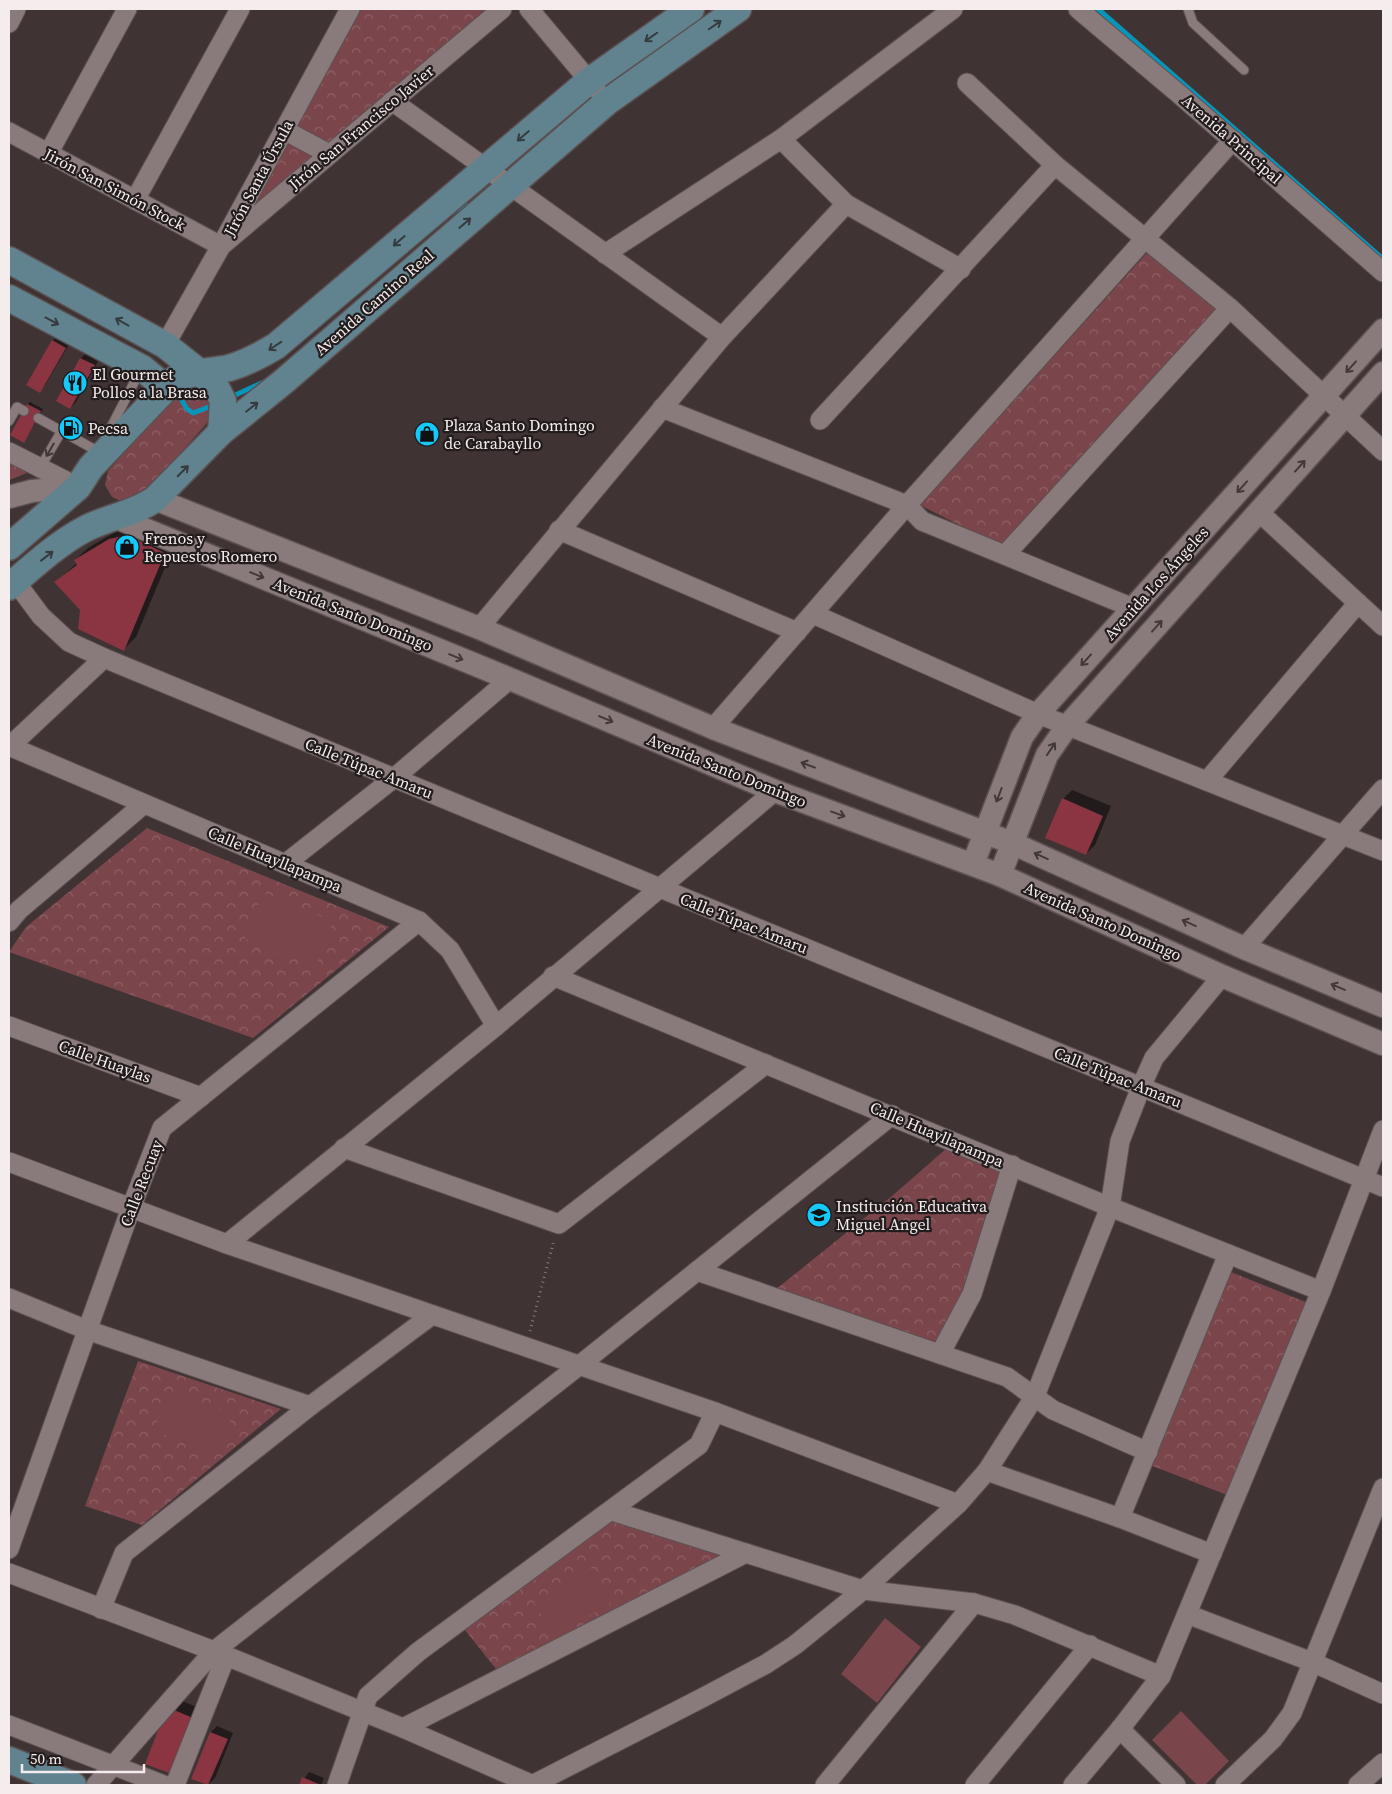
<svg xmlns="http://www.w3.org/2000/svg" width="1392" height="1794" font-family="'Source Serif 4',serif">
	<defs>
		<pattern id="forest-crowns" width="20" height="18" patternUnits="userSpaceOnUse" patternTransform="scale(1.25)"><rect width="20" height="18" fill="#7b464b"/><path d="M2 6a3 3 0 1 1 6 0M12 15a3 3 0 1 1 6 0" fill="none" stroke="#8e6165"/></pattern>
	</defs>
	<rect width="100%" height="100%" fill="#3f3333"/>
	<g fill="url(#forest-crowns)">
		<polygon points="357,9 486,9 247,215"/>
		<polygon points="1152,247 1218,310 1002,547 920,505"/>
		<path d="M189,390c18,2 25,18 17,34l-63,72 -18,7 -13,-6 -7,-12 3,-14 68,-77z"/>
		<polygon points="9,462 27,473 9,480"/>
		<polygon points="147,828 389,927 253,1038 9,952 26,927"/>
		<polygon points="947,1148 1002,1169 965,1291 938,1344 775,1290 892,1196"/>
		<polygon points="1226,1270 1308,1303 1227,1495 1150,1465"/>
		<polygon points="138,1361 281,1409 142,1525 85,1506"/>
		<polygon points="611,1519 730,1555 500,1674 461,1625"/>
	</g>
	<g fill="#7b464b">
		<polygon points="263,893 333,921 315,967 245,939"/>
		<polygon points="167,1392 232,1414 220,1453 154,1431"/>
		<polygon points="592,1568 612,1602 554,1637 534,1603"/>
		<polygon points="885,1618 921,1647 877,1703 841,1674"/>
		<polygon points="1181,1711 1229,1761 1205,1785 1197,1785 1152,1740"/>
	</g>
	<g fill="#0007">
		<polygon points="59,334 71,341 45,385 39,391 27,384 53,340"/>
		<polygon points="87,352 99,359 76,402 70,408 58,401 81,358"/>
		<polygon points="30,402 43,409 24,441 28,404"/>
		<polygon points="129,524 176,541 136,637 124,649 56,582 77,563 75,560 88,548"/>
		<polygon points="1072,790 1111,806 1095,845 1086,854 1063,799"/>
		<polygon points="177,1699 202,1709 147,1763"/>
		<polygon points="217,1726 233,1733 215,1778 209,1784 193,1778 211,1732"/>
		<polygon points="309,1772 324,1778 321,1785 300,1785"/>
	</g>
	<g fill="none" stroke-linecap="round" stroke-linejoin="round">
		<g stroke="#0895ba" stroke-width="5">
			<polyline points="1098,9 1383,259"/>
			<polyline points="454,219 467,205"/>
			<polyline points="175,389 187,409 193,413 214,405"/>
			<polyline points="229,398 266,381"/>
		</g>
	</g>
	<g fill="#8a3541">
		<polygon points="52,340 66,348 40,393 26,385"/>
		<polygon points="80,358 95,365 70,409 56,401"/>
		<polygon points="27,404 41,411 24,443 10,435"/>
		<polygon points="127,535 165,553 124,651 78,629 80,610 54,582 77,565 74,560 109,539"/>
		<polygon points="1062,798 1103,816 1086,855 1045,838"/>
		<polygon points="167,1707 193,1718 172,1774 145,1764"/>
		<polygon points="210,1732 228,1739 208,1785 191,1779"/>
		<polygon points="302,1777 321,1785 299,1785"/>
	</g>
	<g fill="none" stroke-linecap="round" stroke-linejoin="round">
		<defs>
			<g id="service">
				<polyline points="1188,9 1193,23 1244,70"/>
				<polyline points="38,418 99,452"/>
				<polyline points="9,421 17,407 24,411"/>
				<polyline points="106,437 140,371"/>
				<polyline points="40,468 61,432"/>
			</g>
			<g id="minor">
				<polyline points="529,9 596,89"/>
				<polyline points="1078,9 1179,94 1383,272"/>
				<polyline points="9,23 16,9"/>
				<polyline points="967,83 1055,165 1230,308 1383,451"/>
				<polyline points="392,101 722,337"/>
				<polyline points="284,130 329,154"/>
				<polyline points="9,132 221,246 502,9"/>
				<polyline points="781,139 846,204 961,269"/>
				<polyline points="48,154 127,9"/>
				<polyline points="135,200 240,9"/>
				<polyline points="605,254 781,139 953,9"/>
				<polyline points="165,345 221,246 350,9"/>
				<polyline points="662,408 907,505 922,521 1133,608"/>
				<polyline points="820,420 1055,165"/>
				<polyline points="9,452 78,487"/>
				<polyline points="1259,512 1383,626"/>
				<polyline points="559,530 797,632"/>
				<polyline points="1005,555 1230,308"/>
				<polyline points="15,581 41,616 69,642 104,658 1383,1187"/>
				<polyline points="813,614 1038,714 1383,851"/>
				<polyline points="479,628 722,337 846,204"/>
				<polyline points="713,728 907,505 1233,140"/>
				<polyline points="9,746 419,921 450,950 496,1026"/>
				<polyline points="9,747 104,658"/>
				<polyline points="1207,781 1358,603"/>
				<polyline points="285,864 394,778 510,679"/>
				<polyline points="9,922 19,910 144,804"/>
				<polyline points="1244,948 1383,789"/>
				<polyline points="553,976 1110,1207 1321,1291"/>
				<polyline points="9,1026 201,1097"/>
				<polyline points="344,1148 559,1224 766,1064"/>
				<polyline points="9,1162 227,1244 715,1412 958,1504"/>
				<polyline points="227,1244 496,1026 775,791"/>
				<polyline points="697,1271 1007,1377 1053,1410 1148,1452"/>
				<polyline points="9,1298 87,1330 310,1406"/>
				<polyline points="940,1354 972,1294 1012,1165"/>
				<polyline points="987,1471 1120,1518 1212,1554"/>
				<polyline points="612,1511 863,1590 974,1603 1015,1615 1161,1676"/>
				<polyline points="1120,1518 1228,1254"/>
				<polyline points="9,1549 131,1208 162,1128 419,921"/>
				<polyline points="9,1573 214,1651 403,1728 533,1785"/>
				<polyline points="101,1609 124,1553 310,1406 432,1315"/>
				<polyline points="1187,1614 1312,1662 1383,1694"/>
				<polyline points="9,1725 164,1785"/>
				<polyline points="403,1728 746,1553"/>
				<polyline points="1120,1729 1176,1785"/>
				<polyline points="96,1785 214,1651 581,1364 892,1115"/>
				<polyline points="175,1785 226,1656"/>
				<polyline points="337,1785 368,1696 418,1652 699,1445 715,1412"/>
				<polyline points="532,1785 702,1698 766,1664 795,1645 863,1590 958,1504 987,1471 1035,1396 1110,1207 1120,1141 1141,1087 1154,1058 1222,976"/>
				<polyline points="825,1785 974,1603"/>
				<polyline points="975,1785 1090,1645"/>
				<polyline points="1073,1785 1120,1729 1161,1676 1321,1291 1383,1130"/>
				<polyline points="1225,1785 1273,1739 1292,1713 1383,1488"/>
				<polyline points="1358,1785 1383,1763"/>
			</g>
			<g id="tertiary">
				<polyline points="9,497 32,491 78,487"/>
				<polyline points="155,499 479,628 713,728 1012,843 1244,948 1383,1006"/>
				<polyline points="115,517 510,679 775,791 1000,875 1222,976 1383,1044"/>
				<polyline points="973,864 1022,737 1038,714 1383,330"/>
				<polyline points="1000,875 1047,755 1068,725 1383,373"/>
			</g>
			<g id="secondary">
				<polyline points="9,260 165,345 204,376 216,387 223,401 221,432"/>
				<polyline points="9,298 142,368 166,388"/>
				<path d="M9,547l69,-60 13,-20 84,-88c18,-8 36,-7 54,-11 17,-5 32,-13 47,-22l313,-265 102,-72"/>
				<path d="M9,587c23,-20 49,-44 76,-58 23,-12 49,-15 70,-30l66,-67 62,-50 324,-280 131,-93"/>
				<polyline points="9,1760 73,1785"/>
			</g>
		</defs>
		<use href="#service" stroke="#5c5152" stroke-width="11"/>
		<use href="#minor" stroke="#5c5152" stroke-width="21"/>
		<use href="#tertiary" stroke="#5c5152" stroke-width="25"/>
		<use href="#secondary" stroke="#5c5152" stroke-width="29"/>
		<polyline stroke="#867b7c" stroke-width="3" stroke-dasharray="1 4" stroke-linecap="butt" points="530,1331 554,1240"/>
		<use href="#service" stroke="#897a7b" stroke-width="9"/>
		<use href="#minor" stroke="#897a7b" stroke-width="19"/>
		<use href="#tertiary" stroke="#897a7b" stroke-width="22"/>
		<use href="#secondary" stroke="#60838f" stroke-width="26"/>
	</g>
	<defs><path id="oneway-shaft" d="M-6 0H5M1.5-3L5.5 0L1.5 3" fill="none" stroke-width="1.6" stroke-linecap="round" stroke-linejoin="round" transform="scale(1.25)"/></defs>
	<g stroke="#353b3e">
		<use href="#oneway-shaft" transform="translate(715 25) rotate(-35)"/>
		<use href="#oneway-shaft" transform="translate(651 37) rotate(145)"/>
		<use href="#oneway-shaft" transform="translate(523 136) rotate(140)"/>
		<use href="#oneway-shaft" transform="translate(465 223) rotate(-41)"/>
		<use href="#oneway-shaft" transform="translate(399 241) rotate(139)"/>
		<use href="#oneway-shaft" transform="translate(52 321) rotate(28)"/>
		<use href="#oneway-shaft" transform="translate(122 322) rotate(-151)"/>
		<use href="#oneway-shaft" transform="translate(275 346) rotate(146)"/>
		<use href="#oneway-shaft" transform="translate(252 407) rotate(-39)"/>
		<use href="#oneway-shaft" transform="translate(183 471) rotate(-45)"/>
		<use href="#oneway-shaft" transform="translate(47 556) rotate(-38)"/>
	</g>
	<g stroke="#413838">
		<use href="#oneway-shaft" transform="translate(1351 367) rotate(132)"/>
		<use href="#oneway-shaft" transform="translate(50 450) rotate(120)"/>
		<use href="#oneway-shaft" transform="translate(1300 466) rotate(-48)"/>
		<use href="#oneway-shaft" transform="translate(1242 487) rotate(132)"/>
		<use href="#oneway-shaft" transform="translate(257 575) rotate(22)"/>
		<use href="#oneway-shaft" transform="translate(1157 626) rotate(-48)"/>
		<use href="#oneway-shaft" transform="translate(456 657) rotate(22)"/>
		<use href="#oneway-shaft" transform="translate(1086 660) rotate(132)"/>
		<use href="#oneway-shaft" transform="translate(606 719) rotate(23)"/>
		<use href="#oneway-shaft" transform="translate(1051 749) rotate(-56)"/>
		<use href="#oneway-shaft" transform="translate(808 765) rotate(-159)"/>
		<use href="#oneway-shaft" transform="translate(999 795) rotate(111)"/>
		<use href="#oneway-shaft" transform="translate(838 814) rotate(20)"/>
		<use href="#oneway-shaft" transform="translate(1041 856) rotate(-156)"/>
		<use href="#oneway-shaft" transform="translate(1189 923) rotate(-156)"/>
		<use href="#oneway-shaft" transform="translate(1338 987) rotate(-157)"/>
	</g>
	<defs>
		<symbol id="restaurant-disc" viewBox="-11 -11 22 22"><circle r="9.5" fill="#15cafb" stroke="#221c1c"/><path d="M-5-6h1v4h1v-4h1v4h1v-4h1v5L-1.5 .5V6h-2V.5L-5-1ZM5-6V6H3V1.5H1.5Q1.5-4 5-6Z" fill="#111"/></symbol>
		<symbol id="fuel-disc" viewBox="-11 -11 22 22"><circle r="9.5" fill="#15cafb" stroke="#221c1c"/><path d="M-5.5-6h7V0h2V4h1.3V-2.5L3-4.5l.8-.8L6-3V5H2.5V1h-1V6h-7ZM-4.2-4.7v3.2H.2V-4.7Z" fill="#111"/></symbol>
		<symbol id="shop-disc" viewBox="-11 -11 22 22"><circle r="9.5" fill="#15cafb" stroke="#221c1c"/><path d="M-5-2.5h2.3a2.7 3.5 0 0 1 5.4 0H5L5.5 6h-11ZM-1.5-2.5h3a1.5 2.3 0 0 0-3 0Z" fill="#111"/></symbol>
		<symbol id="school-disc" viewBox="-11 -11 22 22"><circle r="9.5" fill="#15cafb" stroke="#221c1c"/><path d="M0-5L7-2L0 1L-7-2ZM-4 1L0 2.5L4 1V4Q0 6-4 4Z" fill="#111"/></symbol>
	</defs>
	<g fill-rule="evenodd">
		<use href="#restaurant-disc" x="61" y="369" width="28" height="28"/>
		<use href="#fuel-disc" x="57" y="414" width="28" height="28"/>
		<use href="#shop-disc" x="413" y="420" width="28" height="28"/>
		<use href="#shop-disc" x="113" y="533" width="28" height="28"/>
		<use href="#school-disc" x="805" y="1201" width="28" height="28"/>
	</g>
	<g text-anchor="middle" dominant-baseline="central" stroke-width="4.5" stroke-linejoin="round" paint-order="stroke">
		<g font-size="16" fill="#f5eced" stroke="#221c1c">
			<text transform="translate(361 127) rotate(-40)">Jirón San Francisco Javier</text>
			<text transform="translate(1232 139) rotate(41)">Avenida Principal</text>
			<text transform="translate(258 178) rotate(-62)">Jirón Santa Úrsula</text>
			<text transform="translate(115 189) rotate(28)">Jirón San Simón Stock</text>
			<text transform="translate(374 302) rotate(-41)">Avenida Camino Real</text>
			<text transform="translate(1156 583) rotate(-48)">Avenida Los Ángeles</text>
			<text transform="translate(353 614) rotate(22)">Avenida Santo Domingo</text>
			<text transform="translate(369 768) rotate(22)">Calle Túpac Amaru</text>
			<text transform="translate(727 770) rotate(22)">Avenida Santo Domingo</text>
			<text transform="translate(275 859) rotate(23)">Calle Huayllapampa</text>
			<text transform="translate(1103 921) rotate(24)">Avenida Santo Domingo</text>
			<text transform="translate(744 923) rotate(22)">Calle Túpac Amaru</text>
			<text transform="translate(105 1061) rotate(20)">Calle Huaylas</text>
			<text transform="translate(1118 1077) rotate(22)">Calle Túpac Amaru</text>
			<text transform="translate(937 1134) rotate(23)">Calle Huayllapampa</text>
			<text transform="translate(141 1183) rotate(-69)">Calle Recuay</text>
		</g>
		<g font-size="16" fill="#f5eced" stroke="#221c1c" text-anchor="start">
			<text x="92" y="374">El Gourmet<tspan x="92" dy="18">Pollos a la Brasa</tspan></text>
			<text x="444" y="425">Plaza Santo Domingo<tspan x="444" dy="18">de Carabayllo</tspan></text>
			<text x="88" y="428">Pecsa</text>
			<text x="144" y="538">Frenos y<tspan x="144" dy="18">Repuestos Romero</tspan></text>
			<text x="836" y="1206">Institución Educativa<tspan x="836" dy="18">Miguel Angel</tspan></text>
		</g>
	</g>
	<rect width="1392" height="1794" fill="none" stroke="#f5eced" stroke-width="20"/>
	<path d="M22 1764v8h122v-8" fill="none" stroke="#f5eced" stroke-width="2.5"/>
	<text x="30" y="1764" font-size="15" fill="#f5eced" stroke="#221c1c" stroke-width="4" paint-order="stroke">50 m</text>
</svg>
